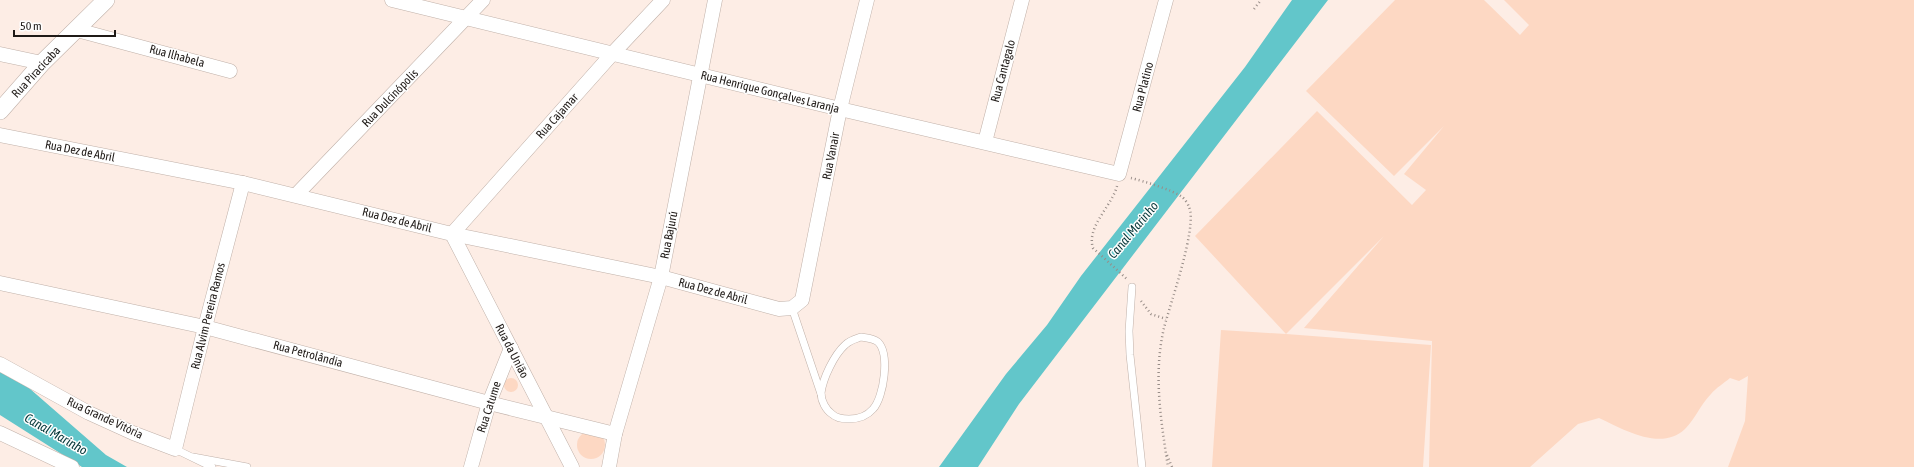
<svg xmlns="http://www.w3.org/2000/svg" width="1914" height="467" font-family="'Asap Condensed',sans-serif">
	<rect width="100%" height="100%" fill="#fdede5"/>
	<g fill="#fdd8c3">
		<path d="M1395,0h89l36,35 9,-10 -25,-25h410v467h-186l17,-46 3,-45 -9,5 -9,-3c-6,5 -14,10 -19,16 -10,10 -16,25 -26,35 -24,23 -62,0 -86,-11l-21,6 -48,43h-101l3,-126 -128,-13 80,-92 -98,98 145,11 -8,122h-211l9,-137 65,4 -91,-98 122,-125 95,94 14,-15 -22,-16 40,-48 -50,50 -88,-85z"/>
		<circle cx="511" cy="385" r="7"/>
		<circle cx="591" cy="445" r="14"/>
	</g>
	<g fill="#62c6ca">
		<polygon points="1292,0 1328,0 1019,404 978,467 939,467 1006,374 1047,325 1081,276 1245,67"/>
		<polygon points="0,372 29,388 106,455 127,467 82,467 0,415"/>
	</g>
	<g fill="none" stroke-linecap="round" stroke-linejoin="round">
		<defs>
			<g id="service">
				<polyline points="1132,287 1129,331 1130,355 1142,467"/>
				<polyline points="792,308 821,394"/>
				<path d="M861,337c7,1 12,1 17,5 12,12 6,55 -5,67 -6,7 -15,10 -24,10 -6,0 -13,-1 -17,-5 -6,-4 -11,-13 -11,-21 2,-15 13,-38 24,-48 5,-5 10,-6 16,-8z"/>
				<polyline points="175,449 212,467"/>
				<polyline points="193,457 247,467"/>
			</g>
			<g id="minor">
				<polyline points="392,0 840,109 1119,174 1166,0"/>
				<polyline points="77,30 230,71"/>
				<polyline points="0,54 42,63"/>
				<polyline points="0,135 243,183 452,234 661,277 779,309 792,308 802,300 840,109 867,0"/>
				<polyline points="985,142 1022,0"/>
				<polyline points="296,195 483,0"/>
				<polyline points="0,283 205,327 489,403 615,434"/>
				<polyline points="0,364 89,413 133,433 175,449 205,327 243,183"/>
				<polyline points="0,433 72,467"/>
				<polyline points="471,467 489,403 511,348"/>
				<polyline points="572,467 452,234 613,53 663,0"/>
				<polyline points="609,467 615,434 661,277 715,0"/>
			</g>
			<polyline id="tertiary" points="0,111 42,63 106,0"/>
		</defs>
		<use href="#service" stroke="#c0b1a9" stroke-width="8"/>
		<use href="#minor" stroke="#c0b1a9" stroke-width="15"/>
		<use href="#tertiary" stroke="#c0b1a9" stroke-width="18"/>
		<g stroke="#988d88" stroke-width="2.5" stroke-dasharray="1 3" stroke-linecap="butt">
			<polyline points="1254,9 1261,0"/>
			<path d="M1131,178c12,3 42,12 51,19 3,2 6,7 7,10 9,19 -19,97 -25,121 -11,46 -3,93 4,139"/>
			<path d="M1117,186c-5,20 -31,41 -24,62l35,32"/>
			<polyline points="1141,301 1151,314 1166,319"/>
			<polyline points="1167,455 1172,467"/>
		</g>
		<use href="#service" stroke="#fff" stroke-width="7"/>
		<use href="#minor" stroke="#fff" stroke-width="14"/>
		<use href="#tertiary" stroke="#fff" stroke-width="17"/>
	</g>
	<g text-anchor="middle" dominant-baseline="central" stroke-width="3" stroke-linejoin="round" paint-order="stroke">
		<g font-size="12" fill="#1f1a17" stroke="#fefefe">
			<text transform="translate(177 56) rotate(15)">Rua Ilhabela</text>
			<text transform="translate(1003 71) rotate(-75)">Rua Cantagalo</text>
			<text transform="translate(36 72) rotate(-47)">Rua Piracicaba</text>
			<text transform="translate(1143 87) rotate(-75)">Rua Platino</text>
			<text transform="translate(770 92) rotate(14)">Rua Henrique Gonçalves Laranja</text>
			<text transform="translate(390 98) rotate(-46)">Rua Dulcinópolis</text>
			<text transform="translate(557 116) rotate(-48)">Rua Cajamar</text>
			<text transform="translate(80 151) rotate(11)">Rua Dez de Abril</text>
			<text transform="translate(831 156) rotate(-79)">Rua Vanair</text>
			<text transform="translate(397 220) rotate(14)">Rua Dez de Abril</text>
			<text transform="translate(669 235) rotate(-79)">Rua Bajurú</text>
			<text transform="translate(713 291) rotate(15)">Rua Dez de Abril</text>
			<text transform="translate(208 316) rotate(-76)">Rua Alvim Pereira Ramos</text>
			<text transform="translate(512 351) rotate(63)">Rua da União</text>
			<text transform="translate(308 354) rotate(15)">Rua Petrolândia</text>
			<text transform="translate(489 407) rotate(-72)">Rua Catume</text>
			<text transform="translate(105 418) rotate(25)">Rua Grande Vitória</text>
		</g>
		<g font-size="13" font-style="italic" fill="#043638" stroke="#fefefe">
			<text transform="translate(1133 230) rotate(-50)">Canal Marinho</text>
			<text transform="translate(56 434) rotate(30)">Canal Marinho</text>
		</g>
	</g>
	<path d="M14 30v6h101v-6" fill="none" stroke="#1f1a17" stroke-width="2"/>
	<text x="20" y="30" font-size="12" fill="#1f1a17" stroke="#fefefe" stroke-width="3" paint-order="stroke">50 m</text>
</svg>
